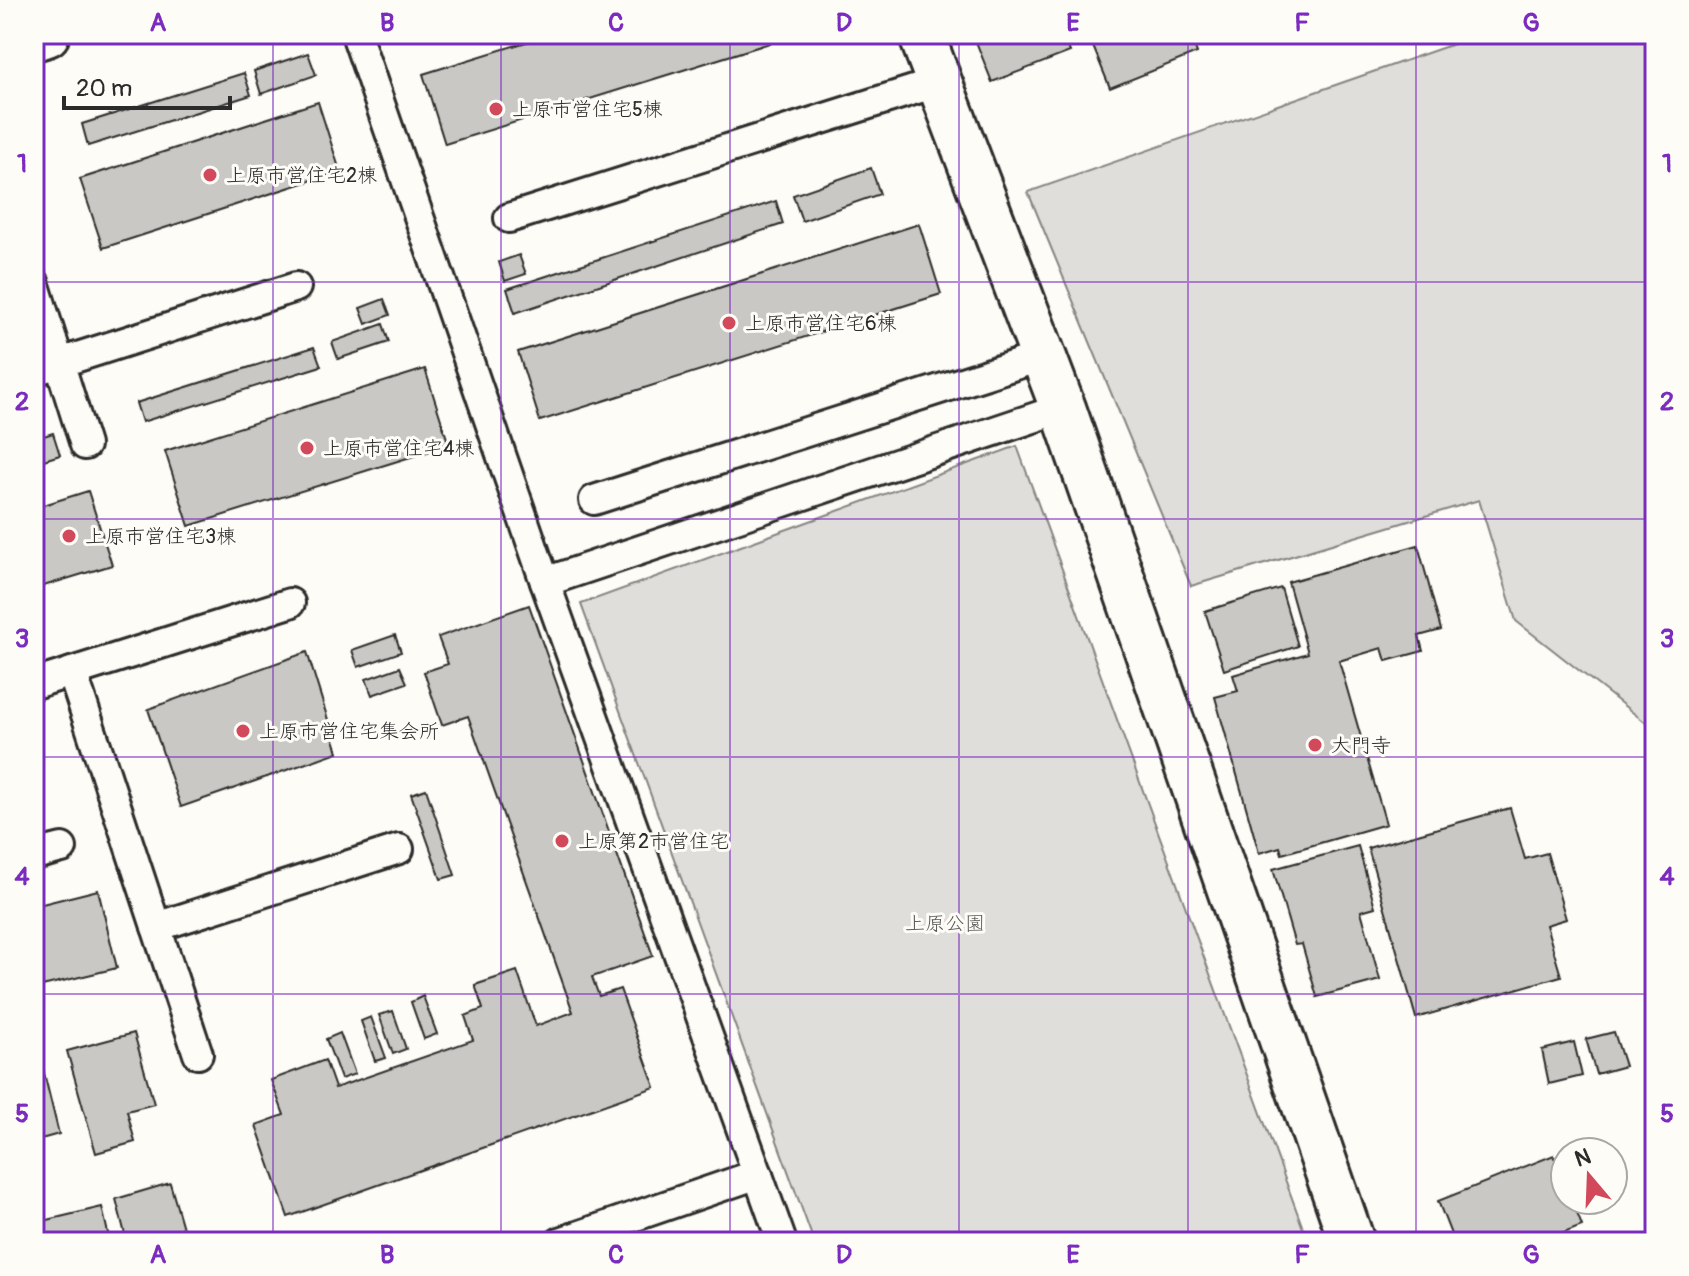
<svg xmlns="http://www.w3.org/2000/svg" width="1689" height="1276" font-family="Pangolin,'Klee One',sans-serif">
	<rect width="100%" height="100%" fill="#fdfcf7"/>
	<filter id="ink" filterUnits="userSpaceOnUse"><feTurbulence type="fractalNoise" baseFrequency=".0125" numOctaves="2"/><feDisplacementMap in="SourceGraphic" scale="16" xChannelSelector="R" yChannelSelector="G"/><feConvolveMatrix kernelMatrix="1 2 1 2 8 2 1 2 1" color-interpolation-filters="sRGB"/></filter>
	<g filter="url(#ink)">
		<g fill="#dfdeda" stroke="#858482" stroke-width="2">
			<polygon points="1482,34 1643,34 1655,68 1655,730 1516,621 1479,500 1191,586 1028,192"/>
			<polygon points="1017,446 1308,1242 814,1242 581,604"/>
		</g>
		<g fill="#c9c8c4" stroke="#2b2b2b" stroke-width="2">
			<polygon points="552,34 799,34 445,144 423,74"/>
			<polygon points="973,34 1063,34 1070,52 992,82"/>
			<polygon points="1088,34 1190,34 1197,53 1110,88"/>
			<polygon points="1367,34 1403,34 1371,45"/>
			<polygon points="308,53 316,75 261,94 254,71"/>
			<polygon points="244,73 251,95 88,146 82,124"/>
			<polygon points="318,102 340,171 103,248 80,179"/>
			<polygon points="871,168 880,194 802,221 793,195"/>
			<polygon points="776,201 783,224 515,313 507,289"/>
			<polygon points="919,224 941,294 540,421 518,352"/>
			<polygon points="519,255 526,274 505,281 499,262"/>
			<polygon points="384,299 390,315 366,324 360,308"/>
			<polygon points="383,324 389,342 338,359 332,342"/>
			<polygon points="314,347 321,366 142,422 136,403"/>
			<polygon points="425,369 449,445 189,526 165,451"/>
			<polygon points="53,433 60,455 34,463 34,439"/>
			<polygon points="88,491 112,565 34,589 34,508"/>
			<polygon points="1418,545 1441,630 1419,636 1423,651 1386,661 1382,648 1339,661 1386,824 1282,854 1280,847 1259,853 1215,697 1238,691 1233,675 1308,653 1288,582"/>
			<polygon points="1281,588 1298,646 1224,670 1205,611"/>
			<polygon points="529,605 653,956 592,977 599,996 620,989 655,1087 288,1217 256,1125 284,1115 271,1080 325,1060 335,1088 473,1040 465,1016 483,1009 475,985 517,971 536,1026 573,1012 468,716 442,725 424,672 448,664 438,637"/>
			<polygon points="395,635 401,652 358,667 352,650"/>
			<polygon points="307,652 338,752 181,807 148,709"/>
			<polygon points="400,667 407,683 372,695 366,679"/>
			<polygon points="426,789 455,875 441,879 411,794"/>
			<polygon points="1510,808 1525,859 1547,853 1566,919 1546,925 1561,976 1416,1018 1368,848"/>
			<polygon points="1358,846 1375,907 1361,911 1380,980 1317,997 1302,944 1295,945 1273,869"/>
			<polygon points="98,890 117,968 34,988 34,906"/>
			<polygon points="423,996 437,1034 424,1039 411,1002"/>
			<polygon points="393,1011 406,1049 393,1054 379,1015"/>
			<polygon points="371,1017 386,1058 375,1061 361,1021"/>
			<polygon points="1614,1032 1625,1066 1596,1074 1586,1039"/>
			<polygon points="134,1033 154,1104 127,1111 135,1142 96,1153 67,1051"/>
			<polygon points="340,1033 355,1074 341,1079 326,1039"/>
			<polygon points="1574,1042 1582,1076 1549,1084 1542,1050"/>
			<polygon points="42,1065 59,1134 34,1141 34,1067"/>
			<polygon points="1554,1155 1565,1183 1565,1200 1572,1200 1582,1226 1541,1242 1454,1242 1438,1201"/>
			<polygon points="170,1183 187,1242 127,1242 116,1199"/>
			<polygon points="102,1207 110,1242 44,1242 39,1222"/>
		</g>
		<g fill="none" stroke-linecap="round" stroke-linejoin="round">
			<defs>
				<g id="service">
					<polyline points="356,34 545,582 1063,408"/>
					<polyline points="509,218 939,82"/>
					<polyline points="34,282 85,445"/>
					<polyline points="34,371 296,287"/>
					<polyline points="594,500 1043,356"/>
					<polyline points="545,582 782,1242"/>
					<polyline points="72,672 198,1054"/>
					<polyline points="34,684 290,603"/>
					<polyline points="34,855 62,848"/>
					<polyline points="156,927 399,849"/>
					<polyline points="560,1242 758,1174"/>
				</g>
				<g id="minor">
					<polyline points="921,34 1063,408 1352,1242"/>
					<polyline points="34,38 47,34"/>
				</g>
			</defs>
			<use href="#service" stroke="#2b2b2b" stroke-width="34"/>
			<use href="#minor" stroke="#2b2b2b" stroke-width="50"/>
			<use href="#service" stroke="#fdfcf7" stroke-width="28"/>
			<use href="#minor" stroke="#fdfcf7" stroke-width="44"/>
		</g>
	</g>
	<path fill="none" stroke="#7b2cbf" stroke-width="2" stroke-opacity="0.55" d="M273,34v1208M501,34v1208M730,34v1208M959,34v1208M1188,34v1208M1416,34v1208M34,282h1621M34,519h1621M34,757h1621M34,994h1621"/>
	<g fill="#d1495b" stroke="#fdfcf7" stroke-width="3">
		<circle cx="496" cy="109" r="8"/>
		<circle cx="210" cy="175" r="8"/>
		<circle cx="729" cy="323" r="8"/>
		<circle cx="307" cy="448" r="8"/>
		<circle cx="69" cy="536" r="8"/>
		<circle cx="243" cy="731" r="8"/>
		<circle cx="1315" cy="745" r="8"/>
		<circle cx="562" cy="841" r="8"/>
	</g>
	<g text-anchor="middle" dominant-baseline="central" stroke-width="6" stroke-linejoin="round" paint-order="stroke">
		<g font-size="20" fill="#2b2b2b" stroke="#fdfcf7" text-anchor="start">
			<text x="512" y="109">上原市営住宅5棟</text>
			<text x="226" y="175">上原市営住宅2棟</text>
			<text x="745" y="323">上原市営住宅6棟</text>
			<text x="323" y="448">上原市営住宅4棟</text>
			<text x="85" y="536">上原市営住宅3棟</text>
			<text x="259" y="731">上原市営住宅集会所</text>
			<text x="1331" y="745">大門寺</text>
			<text x="578" y="841">上原第2市営住宅</text>
		</g>
		<g font-size="20" fill="#585857" stroke="#fdfcf7">
			<text x="945" y="923">上原公園</text>
		</g>
	</g>
	<rect width="1689" height="1276" fill="none" stroke="#fdfcf7" stroke-width="88"/>
	<g transform="translate(1589 1176) rotate(341)"><circle r="38" fill="#fdfcf7" stroke="#a9a8a5" stroke-width="2"/>
	<path d="M0-6L14 30L0 20L-14 30Z" fill="#d1495b"/>
	<text y="-12" font-size="22" font-weight="bold" text-anchor="middle" fill="#2b2b2b">N</text>
	</g>
	<path d="M64 96v12h166v-12" fill="none" stroke="#2b2b2b" stroke-width="4"/>
	<text x="76" y="96" font-size="24" fill="#2b2b2b" stroke="#fdfcf7" stroke-width="6" paint-order="stroke">20 m</text>
	<rect x="44" y="44" width="1601" height="1188" fill="none" stroke="#7b2cbf" stroke-width="3"/>
	<g font-size="26" text-anchor="middle" font-weight="bold" fill="#7b2cbf">
		<text x="158" y="31">A</text>
		<text x="387" y="31">B</text>
		<text x="616" y="31">C</text>
		<text x="844" y="31">D</text>
		<text x="1073" y="31">E</text>
		<text x="1302" y="31">F</text>
		<text x="1531" y="31">G</text>
		<text x="22" y="172">1</text>
		<text x="1667" y="172">1</text>
		<text x="22" y="410">2</text>
		<text x="1667" y="410">2</text>
		<text x="22" y="647">3</text>
		<text x="1667" y="647">3</text>
		<text x="22" y="885">4</text>
		<text x="1667" y="885">4</text>
		<text x="22" y="1122">5</text>
		<text x="1667" y="1122">5</text>
		<text x="158" y="1263">A</text>
		<text x="387" y="1263">B</text>
		<text x="616" y="1263">C</text>
		<text x="844" y="1263">D</text>
		<text x="1073" y="1263">E</text>
		<text x="1302" y="1263">F</text>
		<text x="1531" y="1263">G</text>
	</g>
</svg>
